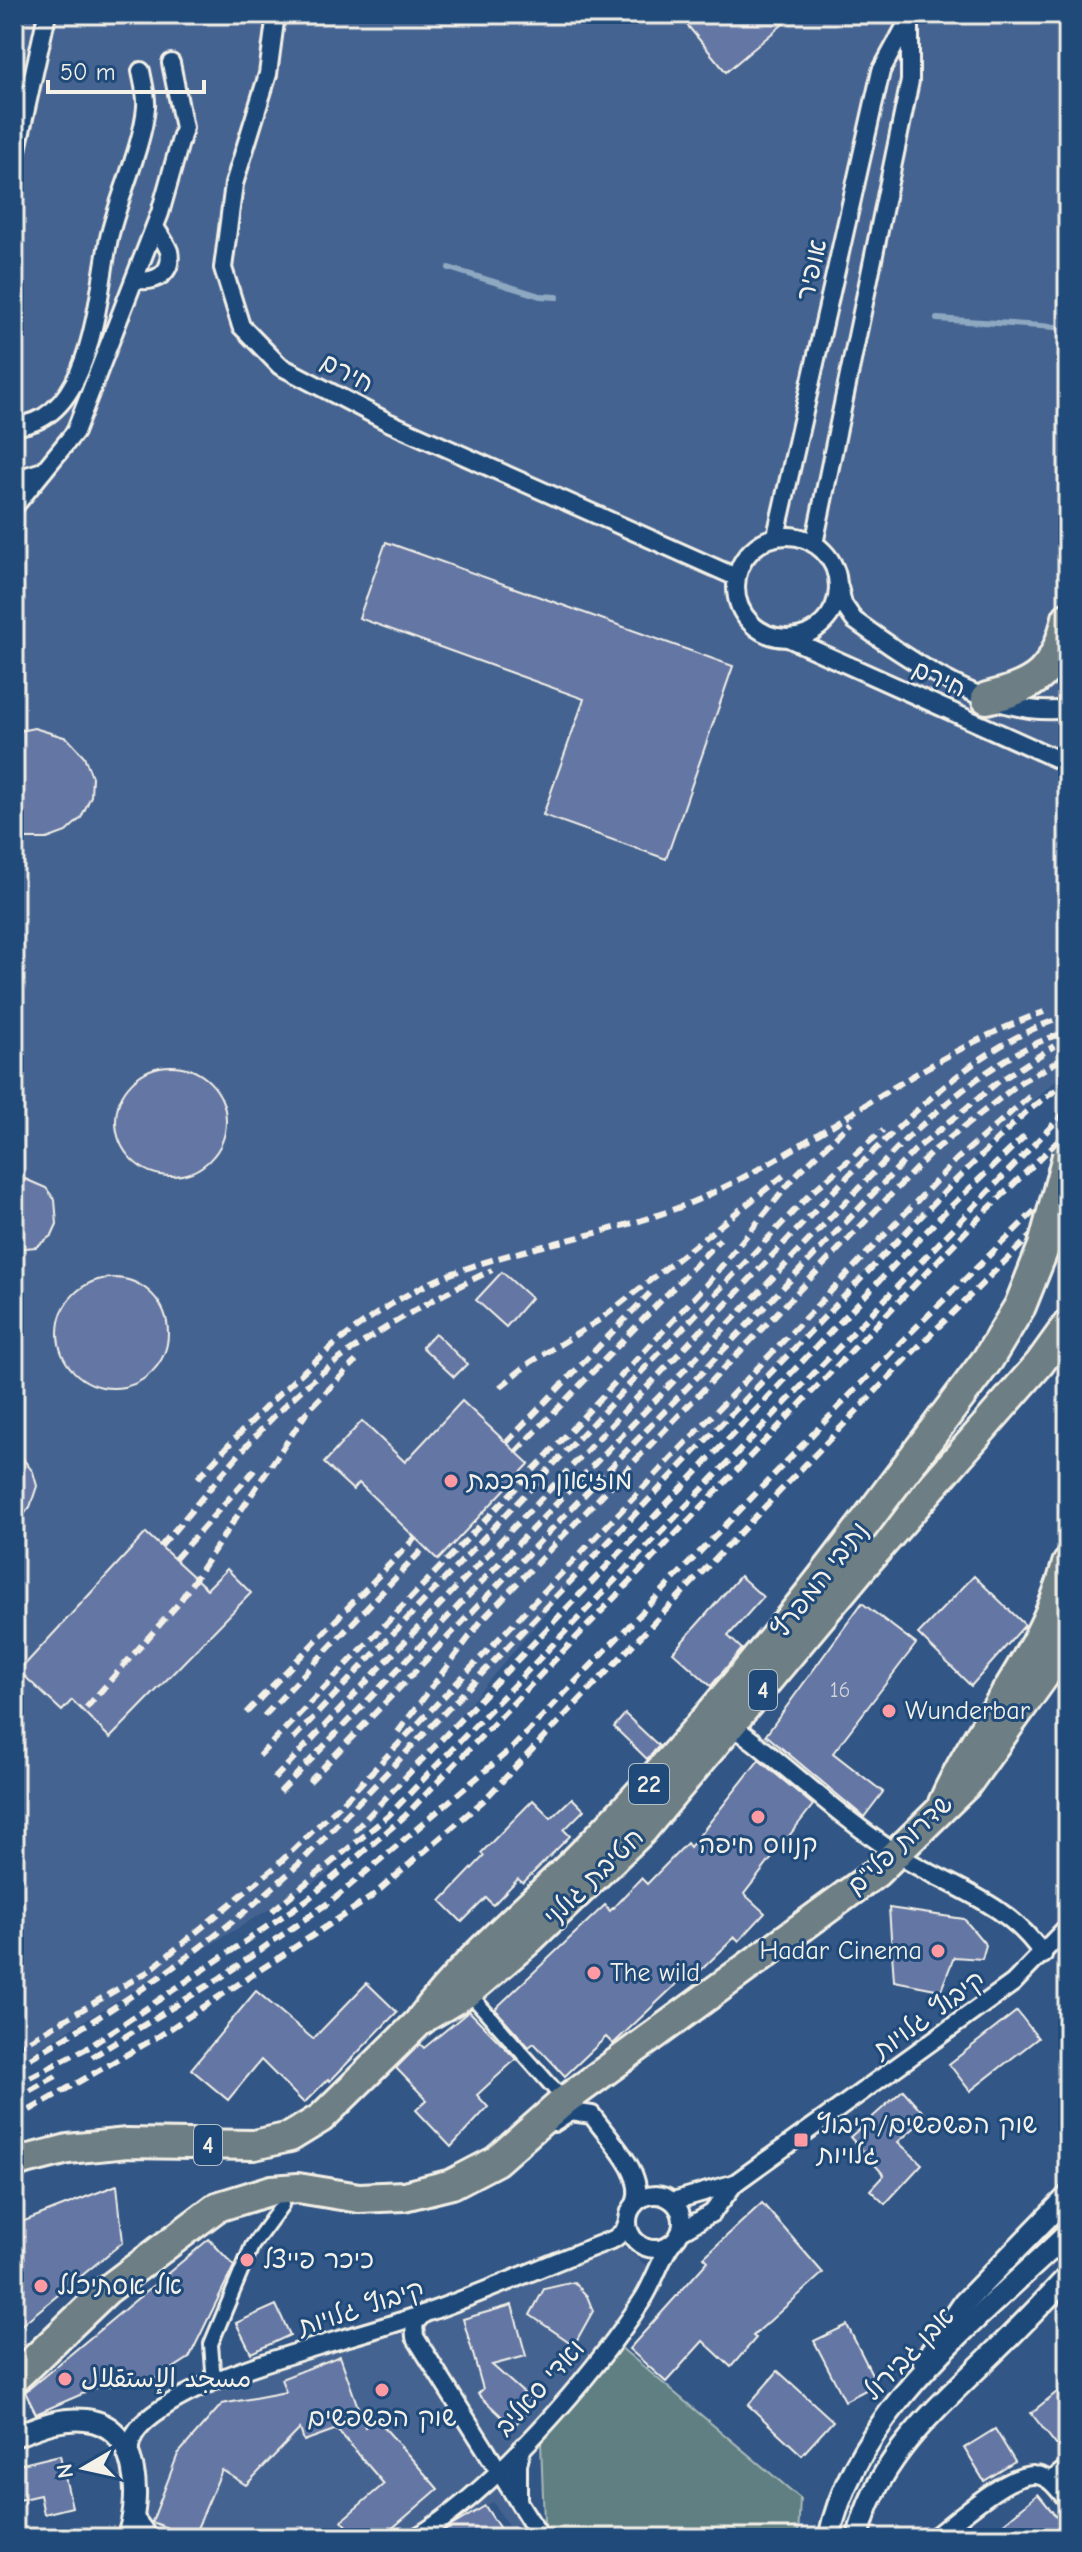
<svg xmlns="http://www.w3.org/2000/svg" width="1082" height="2552" font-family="'Comic Neue','Playpen Sans Arabic','Playpen Sans Hebrew',sans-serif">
	<rect width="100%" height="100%" fill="#325686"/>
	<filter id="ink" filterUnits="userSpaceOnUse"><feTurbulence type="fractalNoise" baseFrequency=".0125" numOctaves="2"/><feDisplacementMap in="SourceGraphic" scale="16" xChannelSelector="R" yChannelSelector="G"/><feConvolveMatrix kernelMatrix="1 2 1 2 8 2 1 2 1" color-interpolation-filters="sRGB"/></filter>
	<g filter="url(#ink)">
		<g fill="#456391">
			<polygon points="14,14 1068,14 1068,1069 1009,1123 605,1542 326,1875 14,2063"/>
			<polygon points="614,2239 654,2272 584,2371 494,2476 541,2538 516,2538 493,2502 426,2538 150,2538 135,2518 131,2440 161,2409"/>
		</g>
		<polygon fill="#5e7f83" stroke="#a9b8b6" stroke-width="2" points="620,2347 800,2498 798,2538 556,2538 544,2523 541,2442"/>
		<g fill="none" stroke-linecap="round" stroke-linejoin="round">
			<g stroke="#8da8c0" stroke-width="6">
				<polyline points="449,268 540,296 557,297"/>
				<polyline points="937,319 1055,327"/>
			</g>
		</g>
		<g fill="#6476a4" stroke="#f4f1e8" stroke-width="2">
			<polygon points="678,14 795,14 726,72"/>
			<polygon points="386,542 733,666 666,859 543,815 584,699 359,618"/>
			<polygon points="34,728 67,738 84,756 92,777 91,796 81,818 66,832 47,839 24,839 14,834 14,732"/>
			<circle cx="171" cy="1121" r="55"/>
			<polygon points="25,1179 46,1188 55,1200 57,1224 52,1235 36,1247 14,1249 14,1180"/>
			<polygon points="502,1272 531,1298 506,1327 476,1300"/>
			<circle cx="113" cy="1333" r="55"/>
			<polygon points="435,1333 467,1364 454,1377 422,1347"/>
			<polygon points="462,1401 529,1464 438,1560 359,1483 353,1490 324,1463 362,1421 405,1462"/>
			<polygon points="14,1447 33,1472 37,1486 30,1507 14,1526"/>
			<polygon points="146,1533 207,1589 227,1569 251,1593 110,1738 72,1700 62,1711 19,1671"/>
			<polygon points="740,1576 763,1597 728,1636 742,1649 711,1686 673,1652"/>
			<polygon points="974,1576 1025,1625 971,1686 918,1634"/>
			<polygon points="862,1603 916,1644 833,1753 883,1792 864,1817 766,1735"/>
			<polygon points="625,1714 659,1746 647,1759 614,1727"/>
			<polygon points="759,1760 813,1805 744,1894 765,1913 739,1941 735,1937 692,1979 687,1974 613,2044 606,2037 565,2076 534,2043 529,2047 495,2009 605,1905 610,1911 641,1878 647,1884 687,1843 690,1847"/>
			<polygon points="572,1798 584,1810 564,1830 570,1836 523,1883 518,1879 493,1905 486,1898 462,1922 441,1901 484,1856 481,1853 533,1800 551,1818"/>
			<polygon points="889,1908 964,1919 986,1945 982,1959 954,1957 941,1990 894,1981"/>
			<polygon points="367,1983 397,2012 330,2081 328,2079 304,2103 261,2060 228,2100 191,2069 256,1991 313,2039"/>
			<polygon points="469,2011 516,2059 477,2095 488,2107 451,2147 416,2110 427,2100 396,2068 420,2044 424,2048"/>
			<polygon points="1017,2011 1038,2038 970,2091 949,2064"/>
			<polygon points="903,2090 927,2117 898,2142 922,2164 885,2204 870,2190 884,2175 850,2137"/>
			<polygon points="117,2185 123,2242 14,2331 14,2225"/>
			<polygon points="762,2203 823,2273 753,2336 756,2338 731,2367 703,2341 666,2382 629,2349 708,2261 704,2257"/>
			<polygon points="209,2239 234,2266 189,2358 158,2378 96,2388 36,2414 25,2392"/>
			<polygon points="574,2282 587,2296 593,2311 574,2345 530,2315 544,2289"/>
			<polygon points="276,2305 290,2335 251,2353 236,2323"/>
			<polygon points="512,2305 526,2356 492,2365 535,2403 513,2427 478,2394 483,2389 463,2319"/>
			<polygon points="847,2325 877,2384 845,2401 814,2341"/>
			<polygon points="340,2356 365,2427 376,2418 438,2489 381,2538 357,2538 342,2520 384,2484 337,2429 304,2441 300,2429 246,2485 222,2470 193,2538 152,2522 178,2454 222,2404 286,2392 281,2379"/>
			<polygon points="778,2371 833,2421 802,2455 748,2405"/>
			<polygon points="1068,2383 1068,2437 1057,2446 1031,2413"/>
			<polygon points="995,2429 1015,2462 984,2481 964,2448"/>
			<polygon points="60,2455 72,2507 44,2514 40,2495 14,2501 14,2466"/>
			<polygon points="1038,2494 1068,2531 1068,2538 986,2538"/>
			<polygon points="485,2506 506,2538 435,2538 453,2525"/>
		</g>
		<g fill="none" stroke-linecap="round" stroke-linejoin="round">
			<defs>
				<g id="pedestrian">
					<polyline points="468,1992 564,2100"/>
					<polyline points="214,2383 211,2344 252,2246 282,2205"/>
				</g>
				<g id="minor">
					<polyline points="276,14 268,74 234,184 223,268 241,326 280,366 388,422 736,577"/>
					<polyline points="14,163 47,14"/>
					<path d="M135,279c18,5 39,-5 34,-28 -3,-8 -10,-17 -14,-24"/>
					<path d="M14,426c79,-4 83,-131 95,-188 9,-39 34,-93 37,-131 1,-11 -3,-25 -5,-36"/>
					<polyline points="14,480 43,471"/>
					<polyline points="14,507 75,432 160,213 184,128 171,63"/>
					<circle cx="787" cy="587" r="51"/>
					<polyline points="776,536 881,71 912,14"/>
					<polyline points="814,544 910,81 910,23"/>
					<path d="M839,587l4,17 11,16c58,42 140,100 214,89"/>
					<polyline points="790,639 1068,764"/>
					<path d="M727,1732h14l12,9c48,38 94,81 145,114 51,32 111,47 145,100"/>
					<path d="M554,2123l17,-11 21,3c17,25 55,59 43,89"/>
					<circle cx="655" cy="2222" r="27"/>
					<polyline points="673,2201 735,2183 1013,1983 1068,1926"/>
					<polyline points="681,2231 712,2213 735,2183"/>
					<polyline points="423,2314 414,2324 415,2337 541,2538"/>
					<path d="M130,2457c-3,-22 13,-36 31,-48 63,-43 184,-68 259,-94 65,-22 129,-52 194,-76l10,-8 4,-10"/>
					<polyline points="1051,2481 1068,2467"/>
					<polyline points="518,2498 518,2464 523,2446"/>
					<polyline points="135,2518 150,2538"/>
					<path d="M415,2538c80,-48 177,-161 228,-239 11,-17 18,-41 28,-55"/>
					<path d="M933,2538c23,-17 73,-64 101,-63 16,0 25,16 34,26"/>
				</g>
				<g id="tertiary">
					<polyline points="924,2362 964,2303 1068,2196"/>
					<path d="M14,2436c24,-9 46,-19 72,-16 54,6 56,81 41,118"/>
					<path d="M829,2538c26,-127 150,-219 239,-305"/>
					<path d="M858,2538c17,-78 78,-129 132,-182 27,-26 53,-53 78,-80"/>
				</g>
				<g id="trunk">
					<polyline points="14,2163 68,2149 127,2143 254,2145 290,2137 321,2118 422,2019 468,1992 528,1941 642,1831 864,1565 1040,1363 1068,1324"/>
					<polyline points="14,2379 107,2290 217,2207 272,2190 298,2188 359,2198 404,2196 452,2184 496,2161 564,2101 876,1873 967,1784 1044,1676 1068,1633"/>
				</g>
				<g id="motorway">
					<path d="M987,698c51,-12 68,-26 81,-80"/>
					<path d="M944,1803c37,-83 101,-149 124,-239"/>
					<path d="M422,2019c50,-66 116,-117 173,-177 94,-98 181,-202 263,-310"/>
				</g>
			</defs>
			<use href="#pedestrian" stroke="#f4f1e8" stroke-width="18"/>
			<use href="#minor" stroke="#f4f1e8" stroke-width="22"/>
			<use href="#tertiary" stroke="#f4f1e8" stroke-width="26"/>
			<use href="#trunk" stroke="#f4f1e8" stroke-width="34"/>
			<use href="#motorway" stroke="#f4f1e8" stroke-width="36"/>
			<use href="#pedestrian" stroke="#1f4a7a" stroke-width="12"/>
			<use href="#minor" stroke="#1f4a7a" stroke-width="16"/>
			<use href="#tertiary" stroke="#1f4a7a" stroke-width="20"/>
			<use href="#trunk" stroke="#6d7e84" stroke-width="28"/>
			<use href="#motorway" stroke="#6d7e84" stroke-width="30"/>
			<g stroke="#f4f1e8" stroke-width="6" stroke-dasharray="12 6" stroke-linecap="butt">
				<polyline points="500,1387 531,1362 601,1319 788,1172"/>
				<polyline points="300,1419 356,1361"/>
				<polyline points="506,1443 650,1293"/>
				<polyline points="516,1452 720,1239"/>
				<path d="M198,1478c70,-76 160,-170 258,-206 83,-31 173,-39 254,-78 115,-54 213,-139 334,-182"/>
				<path d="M161,1546c49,-56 96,-119 153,-167 52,-43 117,-80 178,-109"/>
				<polyline points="175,1559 258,1466"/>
				<polyline points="86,1708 178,1604 307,1412"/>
				<polyline points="246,1713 415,1538"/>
				<polyline points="264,1716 425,1547"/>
				<polyline points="398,1732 482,1620 932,1152 1022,1081 1068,1056"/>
				<polyline points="293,1739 811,1193 883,1130"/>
				<polyline points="259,1756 540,1463 705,1286 798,1173 851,1122"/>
				<path d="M274,1779l576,-605c65,-62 130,-132 218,-158"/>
				<polyline points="309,1782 915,1150 998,1082 1054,1046"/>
				<path d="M280,1792l625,-652c47,-42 101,-92 163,-108"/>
				<polyline points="354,1831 945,1212 1029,1132"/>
				<polyline points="272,1911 388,1816 1068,1109"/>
				<polyline points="14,2049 149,1971 274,1868 345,1800 957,1159 1030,1096"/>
				<polyline points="92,2057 220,1978 334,1899 512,1748 900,1343 1068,1178"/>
				<path d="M14,2067c109,-61 194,-119 286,-204l655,-682 70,-68 43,-32"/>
				<polyline points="14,2085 89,2047 308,1899 405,1816 975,1222 1068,1131"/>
				<polyline points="14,2099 60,2074"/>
				<polyline points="14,2119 159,2036 370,1898 483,1801 918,1347 1068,1199"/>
			</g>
			<defs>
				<polyline id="motorway-bridge" points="858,1532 988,1359 1020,1306 1044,1246 1068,1156"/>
			</defs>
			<use href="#motorway-bridge" stroke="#f4f1e8" stroke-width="36" stroke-linecap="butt"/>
			<use href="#motorway-bridge" stroke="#6d7e84" stroke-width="30"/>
		</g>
	</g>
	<g fill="#ff9aa2" stroke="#1f4a7a" stroke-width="3">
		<circle cx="451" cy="1481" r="8"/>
		<circle cx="889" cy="1711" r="8"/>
		<circle cx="758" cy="1817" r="8"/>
		<circle cx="938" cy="1951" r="8"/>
		<circle cx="594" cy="1973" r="8"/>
		<rect x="793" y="2132" width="16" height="16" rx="4"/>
		<circle cx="247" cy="2260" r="8"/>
		<circle cx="41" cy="2286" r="8"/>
		<circle cx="65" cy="2379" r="8"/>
		<circle cx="382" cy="2390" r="8"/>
	</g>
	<g text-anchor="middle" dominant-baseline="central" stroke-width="6" stroke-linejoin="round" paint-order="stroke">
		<g font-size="22" fill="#d0d2d7">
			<text x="840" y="1690">16</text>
		</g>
		<g fill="#1f4a7a" stroke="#b4bfc7" stroke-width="2">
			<rect x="749" y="1670" width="28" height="40" rx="6"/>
			<rect x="629" y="1764" width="40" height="40" rx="6"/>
			<rect x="194" y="2125" width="28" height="40" rx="6"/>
		</g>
		<g font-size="24" font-weight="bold" fill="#f4f1e8">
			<text x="763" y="1690">4</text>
			<text x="649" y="1784">22</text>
			<text x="208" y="2145">4</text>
		</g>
		<g font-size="26" fill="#f4f1e8" stroke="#1f4a7a">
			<text transform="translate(812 270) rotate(-77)">אופיר</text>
			<text transform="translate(347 373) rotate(28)">חירם</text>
			<text transform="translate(939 679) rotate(24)">חירם</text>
			<text transform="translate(820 1580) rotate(-52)">נתיבי המפרץ</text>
			<text transform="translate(900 1845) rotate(-43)">שדרות פלי"ם</text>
			<text transform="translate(594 1877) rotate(-44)">חטיבת גולני</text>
			<text transform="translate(929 2015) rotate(-36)">קיבוץ גלויות</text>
			<text transform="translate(361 2308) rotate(-18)">קיבוץ גלויות</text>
			<text transform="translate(909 2354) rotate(-46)">אבן גבירול</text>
			<text transform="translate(540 2388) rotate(-48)">ואדי סאליב</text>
		</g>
		<g font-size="26" fill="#f4f1e8" stroke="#1f4a7a" text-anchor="start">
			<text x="467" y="1481">מוזיאון הרכבת</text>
			<text x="905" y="1711">Wunderbar</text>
			<text x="758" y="1845" text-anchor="middle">קנווס חיפה</text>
			<text x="922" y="1951" text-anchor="end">Hadar Cinema</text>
			<text x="610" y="1973">The wild</text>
			<text x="817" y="2125">שוק הפשפשים/קיבוץ<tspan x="817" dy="30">גלויות</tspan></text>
			<text x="263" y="2260">כיכר פייצל</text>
			<text x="57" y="2286">אל אסתיכלל</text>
			<text x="81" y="2379">مسجد الإستقلال</text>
			<text x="382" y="2418" text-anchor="middle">שוק הפשפשים</text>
		</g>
	</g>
	<rect width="1082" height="2552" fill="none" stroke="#1f4a7a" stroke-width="48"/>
	<rect x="24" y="24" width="1034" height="2504" fill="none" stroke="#f4f1e8" stroke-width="3" filter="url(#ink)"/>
	<g transform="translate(84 2468) rotate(261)" stroke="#1f4a7a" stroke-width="6" paint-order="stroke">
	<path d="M0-6L14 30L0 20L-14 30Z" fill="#f4f1e8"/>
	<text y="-12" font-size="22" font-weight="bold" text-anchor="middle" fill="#f4f1e8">N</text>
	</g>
	<path d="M48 80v12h156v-12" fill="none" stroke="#f4f1e8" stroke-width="4"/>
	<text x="60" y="80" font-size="24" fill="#f4f1e8" stroke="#1f4a7a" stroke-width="6" paint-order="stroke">50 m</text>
</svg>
